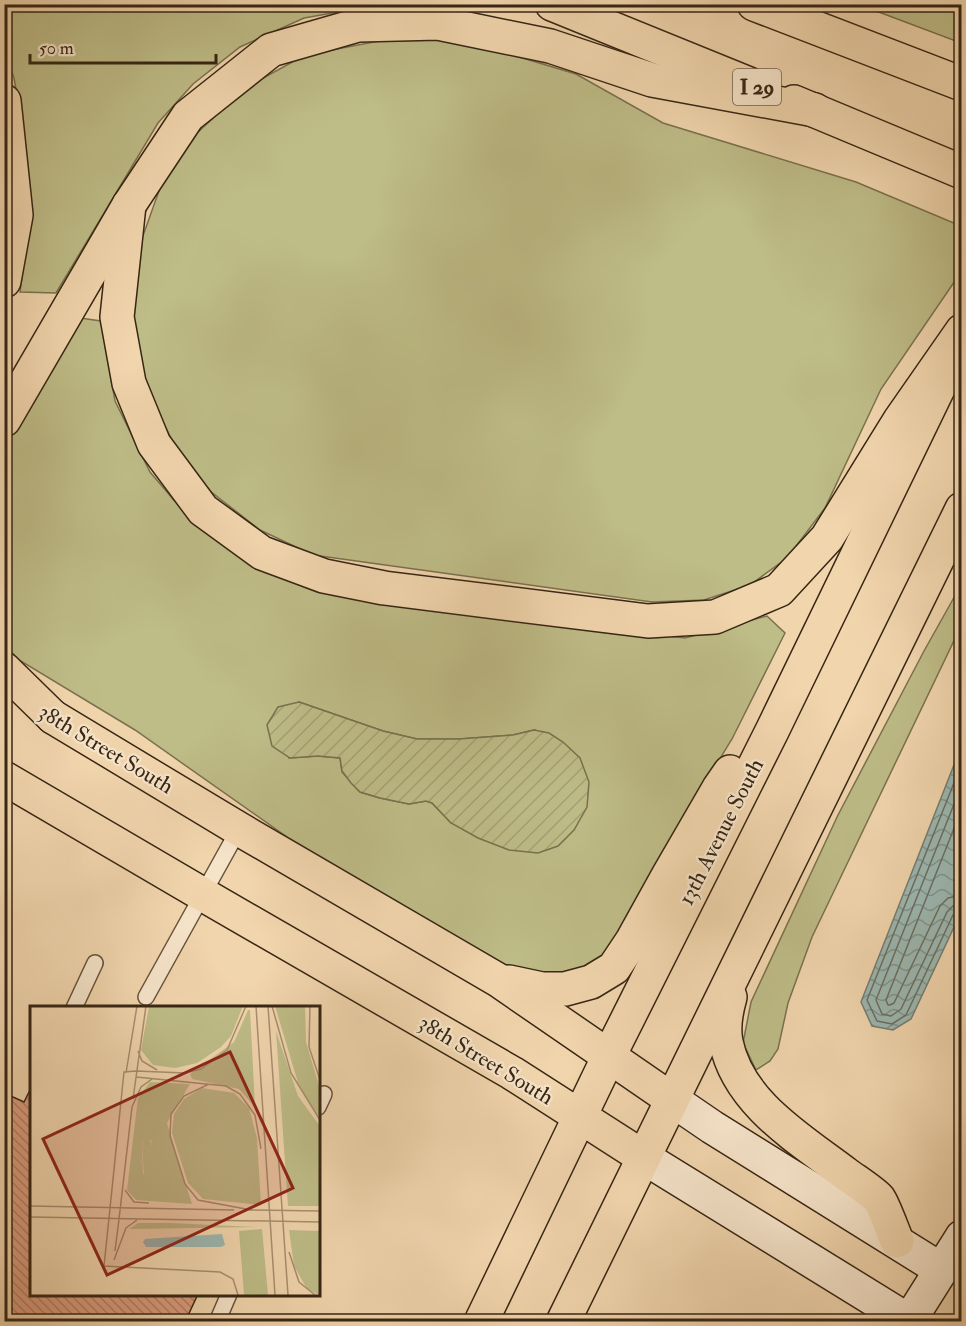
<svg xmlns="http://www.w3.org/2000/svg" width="966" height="1326" font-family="'IM FELL Double Pica',serif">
	<defs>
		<pattern id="garden-furrows" width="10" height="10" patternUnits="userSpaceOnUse" patternTransform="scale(1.5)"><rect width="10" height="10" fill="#bebc87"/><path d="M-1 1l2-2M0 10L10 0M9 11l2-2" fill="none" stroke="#a4a174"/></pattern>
		<pattern id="water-waves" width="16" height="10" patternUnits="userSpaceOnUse" patternTransform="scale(1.5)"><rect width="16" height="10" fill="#9cb8b1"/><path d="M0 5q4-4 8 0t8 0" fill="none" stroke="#80958f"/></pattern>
		<pattern id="building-back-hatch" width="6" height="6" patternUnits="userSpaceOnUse" patternTransform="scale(1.5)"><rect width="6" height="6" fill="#da9c7d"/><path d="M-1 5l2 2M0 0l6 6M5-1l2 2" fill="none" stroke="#b27f65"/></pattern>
	</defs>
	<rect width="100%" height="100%" fill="#f1d5ad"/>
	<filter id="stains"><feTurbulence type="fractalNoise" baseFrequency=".00333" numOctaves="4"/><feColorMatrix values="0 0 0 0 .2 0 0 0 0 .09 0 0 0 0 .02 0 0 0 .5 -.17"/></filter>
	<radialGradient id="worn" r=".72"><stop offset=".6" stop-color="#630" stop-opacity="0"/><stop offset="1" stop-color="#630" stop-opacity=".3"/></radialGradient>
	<g fill="#bebc87" stroke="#7a714e" stroke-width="1.5" fill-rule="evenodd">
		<polygon points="5,5 378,5 304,18 240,47 193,84 158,123 56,293 20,292 30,219 26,147 14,78 5,53"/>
		<polygon points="860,5 961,5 961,43"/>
		<polygon points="443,40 506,53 576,74 663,123 856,182 961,226 962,271 959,275 881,389 825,508 787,558 750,585 704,600 652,602 313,555 260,530 210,491 175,446 150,396 132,329 135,258 160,188 197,133 247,87 305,55 379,41"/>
		<path d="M80,318l21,3 14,80 35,71 45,53 85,52 37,15 203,26 165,20 82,-22 18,17 -53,106 -63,103 -57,107 -23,18 -27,9 -34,-2 -29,-12 -209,-123 -155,-109 -116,-70 -14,-15v-207zM299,702l84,29 34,8h42l54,-4 21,-5 -83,93 -19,-20 -6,-2 -17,3 -29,-6 -20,-6 -18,-20 -2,-14 -22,-2 -29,2z"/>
		<polygon points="961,585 961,626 812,937 788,1003 778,1049 770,1061 756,1070 743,1043 751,1002 838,815 924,651"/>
	</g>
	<polygon fill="url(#garden-furrows)" stroke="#7a714e" stroke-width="1.5" points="299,702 383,731 417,739 459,739 513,735 534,730 549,733 563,742 580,758 589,782 587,807 574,830 558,846 538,853 509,850 478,838 451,823 432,803 426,801 409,804 380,798 360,792 351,783 342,771 340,758 318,756 290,758 272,746 267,725 278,707"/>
	<polygon fill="url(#water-waves)" stroke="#747e72" stroke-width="1.5" points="961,747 961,912 911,1019 893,1030 872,1026 861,1002"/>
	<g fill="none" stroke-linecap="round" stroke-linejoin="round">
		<g stroke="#6a6f62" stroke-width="1.5">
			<polyline points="962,763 867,1000 877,1021 892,1024 906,1015 953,915 957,912 962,912"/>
			<polyline points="962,784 876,1000 882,1014 891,1016 901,1009 947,912 953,906 962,904"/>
			<polyline points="962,808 886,1000 888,1005 890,1005 894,1003 940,906 948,898 962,895"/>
		</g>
	</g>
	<polygon fill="url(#building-back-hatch)" stroke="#372614" stroke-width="1.5" points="32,1086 32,1294 198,1294 185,1322 4,1322 4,1093 24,1102"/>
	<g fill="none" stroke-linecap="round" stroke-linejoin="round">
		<defs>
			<g id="lane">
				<polyline points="146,997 239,829"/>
				<polyline points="74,1008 95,963"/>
				<polyline points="318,1107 324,1094"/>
				<polyline points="217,1322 229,1294"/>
			</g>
			<g id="secondary">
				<polyline points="671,1099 712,1127 940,1269"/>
				<polyline points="643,1157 909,1321 962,1237"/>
			</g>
			<g id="primary">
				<polyline points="53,717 239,829 498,980 671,1099"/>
				<polyline points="4,778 202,894 512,1073 643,1157"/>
				<polyline points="509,982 542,989 565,989 591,982 614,968 632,941 668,876 719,788 730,772"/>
				<path d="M730,997c-4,14 -7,30 -4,45 12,61 74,97 120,132 8,6 27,18 33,25 5,7 14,33 18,42"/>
				<polyline points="481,1322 609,1056 772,731 950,364"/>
				<polyline points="563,1322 962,509"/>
			</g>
			<g id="highway">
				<polyline points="552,4 749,84"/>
				<polyline points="754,4 962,84"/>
				<polyline points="4,101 16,215 4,281"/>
				<polyline points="794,102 962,172"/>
				<polyline points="129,205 117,317 129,383 154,444 203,510 262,553 324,576 384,588 648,621 715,617 779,590 827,538 900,420 962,331"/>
				<polyline points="4,420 129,205 188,116 271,50 358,25 438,23 550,46 652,80 815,110"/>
				<polyline points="4,669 53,717"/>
			</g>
		</defs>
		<use href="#lane" stroke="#66523a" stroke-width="18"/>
		<use href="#secondary" stroke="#372614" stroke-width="36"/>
		<use href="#primary" stroke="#372614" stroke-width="36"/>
		<use href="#highway" stroke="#372614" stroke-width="36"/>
		<use href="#lane" stroke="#f6e4ca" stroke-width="15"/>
		<use href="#secondary" stroke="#f6e4ca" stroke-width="33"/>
		<use href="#primary" stroke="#f1d5ad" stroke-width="33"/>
		<use href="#highway" stroke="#f1d5ad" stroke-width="33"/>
	</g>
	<g text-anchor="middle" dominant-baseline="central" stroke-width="4.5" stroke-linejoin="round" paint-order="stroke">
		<rect fill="#f6e4ca" stroke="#705f4b" stroke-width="1.5" x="733" y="69" width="48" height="36" rx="4.5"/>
		<g font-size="21" font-weight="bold" fill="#372614">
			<text x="757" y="87">I 29</text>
		</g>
		<g font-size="22" fill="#372614" stroke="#f6e4ca">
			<text transform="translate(106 749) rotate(31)">38th Street South</text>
			<text transform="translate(721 832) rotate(-63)">13th Avenue South</text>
			<text transform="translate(486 1060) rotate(31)">38th Street South</text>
		</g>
	</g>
	<g transform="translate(30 1006)">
		<rect width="290" height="290" fill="#f1d5ad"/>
		<path d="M119,0h94l-12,30 -10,11 -24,16 -22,5 -22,-3 -12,-15zM245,0h30l1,36 13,44v31l-20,-31zM218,4h2l5,97 -16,-18 -47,-10 -2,-5 44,-32zM246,25l22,65 21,29v81h-31zM120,76l40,2 -23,39 25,81 -56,-4 -9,-10 11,-92zM121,134l2,19 9,16 -19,-1 -1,-32zM172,82l32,5 15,15 8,30 4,67 -58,-6 -15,-16 -16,-50 2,-19 10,-15zM108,217h32l88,4 -129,2zM232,223l6,66h-24l-5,-64zM259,224l30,1v64l-12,-6 -13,-23z" fill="#bebc87" fill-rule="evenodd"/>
		<path d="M119,132l14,39 -8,11 -8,-2 -3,-7 -2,-36z" fill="#bebc87"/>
		<path d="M192,228l3,11 -4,2h-75l-3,-5 2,-3z" fill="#9cb8b1"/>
		<path fill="none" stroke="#a78f70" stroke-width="1.5" d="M226,0l19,289M238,0l20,289M242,0l19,67 29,47M280,0l-1,41 11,33M108,45l4,10 15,9M106,65l49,2 16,-4 26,-19 19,-44M96,67l11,-67M106,71l90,9 14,8 15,21 6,34M179,78l-25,12 -13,18 -1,22 15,48 13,16 53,10M103,93l13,-93M102,101l9,-20 11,-8M95,184l9,12 15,1M0,200l204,4M219,204l71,1M0,211l290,5M79,212l-5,48 116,6 13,7 5,16M79,212l15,-146 12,-1M89,213l13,-112M85,245l4,-32M259,246l10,30 16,13M84,254l12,-32 11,-8"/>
		<path fill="#8f2418" fill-opacity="0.15" stroke="#8f2418" stroke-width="3" d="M200,46l63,136 -186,87 -64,-136z"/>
		<rect width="290" height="290" fill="none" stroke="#372614" stroke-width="3"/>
	</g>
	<rect width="966" height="1326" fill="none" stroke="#f1d5ad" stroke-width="24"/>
	<rect x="6" y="6" width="954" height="1314" fill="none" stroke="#372614" stroke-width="3"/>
	<rect x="12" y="12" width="942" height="1302" fill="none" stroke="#372614" stroke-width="1.5"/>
	<path d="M30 54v9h186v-9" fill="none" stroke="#372614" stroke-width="3"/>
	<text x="39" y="54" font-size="18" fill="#372614" stroke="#f6e4ca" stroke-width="4.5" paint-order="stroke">50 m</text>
	<rect width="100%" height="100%" filter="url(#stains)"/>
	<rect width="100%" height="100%" fill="url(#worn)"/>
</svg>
